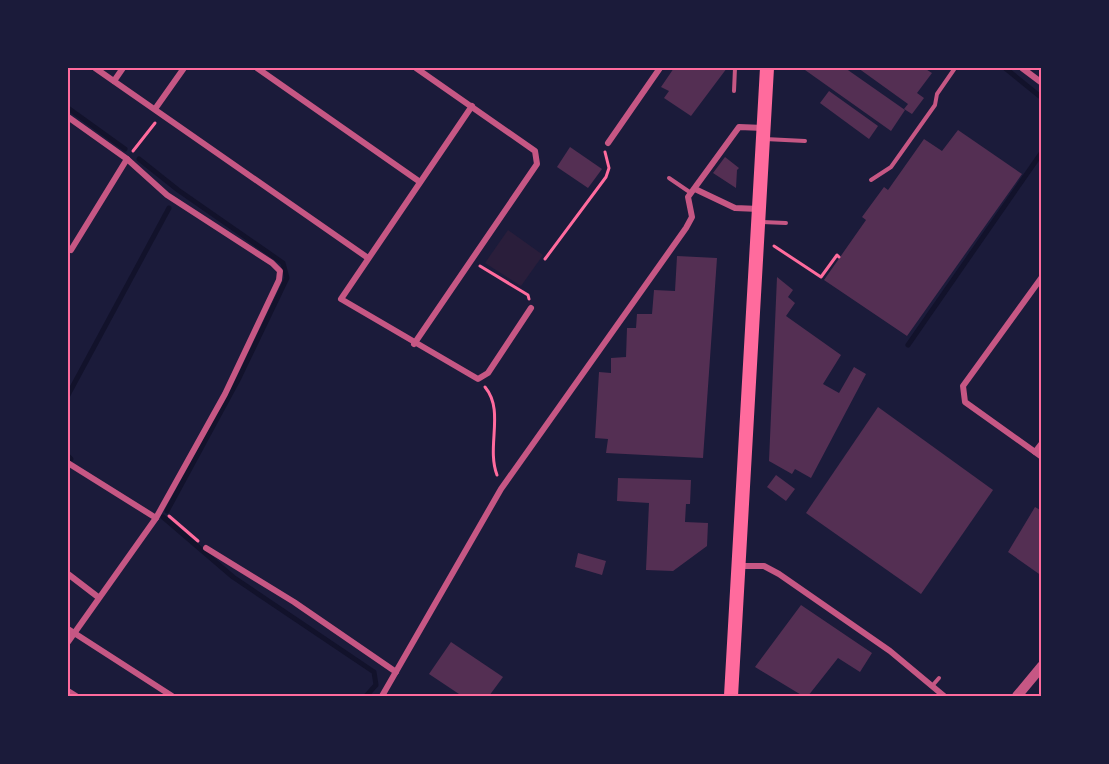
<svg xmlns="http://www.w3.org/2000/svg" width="1109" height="764" font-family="Rubik,sans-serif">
	<rect width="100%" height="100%" fill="#1b1b3a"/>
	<polygon fill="#2a1e3b" points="508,230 543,255 521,286 485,263"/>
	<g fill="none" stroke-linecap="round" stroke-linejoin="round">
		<g stroke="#12122b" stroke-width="5">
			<polyline points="1005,68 1042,98"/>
			<polyline points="68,108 125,149"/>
			<polyline points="139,159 178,190 283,263 287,278 239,378 167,511"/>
			<polyline points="908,345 1042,152"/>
			<polyline points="68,395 169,208"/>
			<polyline points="68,456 71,459"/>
			<polyline points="163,517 233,577 374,672 376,685 366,696"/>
		</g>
	</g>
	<g fill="#542f53">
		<polygon points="674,68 727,68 691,116 664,98 669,91 661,87"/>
		<polygon points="806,68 845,68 905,110 891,131 805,70"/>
		<polygon points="858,68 924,68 932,73 917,93 924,98 912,114 904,109 908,104"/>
		<polygon points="829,91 878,126 869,139 820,103"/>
		<polygon points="958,130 1022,174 907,336 824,280 866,220 862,217 884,187 888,190 924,139 942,151"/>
		<polygon points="570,147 602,169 588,188 557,167"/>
		<polygon points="725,157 739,168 737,170 736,188 713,173"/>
		<polygon points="677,256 717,258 703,458 606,453 608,439 595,438 599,372 611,373 611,358 626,357 627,328 636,328 637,314 652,314 654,290 675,291"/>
		<polygon points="777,277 793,290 788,297 795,303 786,316 841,355 823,384 839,393 854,367 866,374 811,478 795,469 792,474 769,461"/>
		<polygon points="878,407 993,490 921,594 806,513"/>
		<polygon points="776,475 795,489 786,501 767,487"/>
		<polygon points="618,478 691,480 690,504 686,504 685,522 708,523 707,546 673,571 646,570 649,503 617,501"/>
		<polygon points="1035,507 1042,511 1042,576 1008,552"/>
		<polygon points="578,553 606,561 602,575 575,567"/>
		<polygon points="801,605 872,653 860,672 838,658 808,696 803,696 755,667"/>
		<polygon points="451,642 503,677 489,696 462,696 429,674"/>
	</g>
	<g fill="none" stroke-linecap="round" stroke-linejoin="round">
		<g stroke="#ff6b9d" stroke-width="3">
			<polyline points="133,151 155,123"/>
			<polyline points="774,246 821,277 837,255 839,257"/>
			<polyline points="545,259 606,177 609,168 605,152"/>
			<polyline points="480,266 528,295 529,299"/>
			<path d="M485,387c20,24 1,59 12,88"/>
			<polyline points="169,516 198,541"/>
		</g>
		<g stroke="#c65784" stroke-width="4">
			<polyline points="734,91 735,68"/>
			<polyline points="765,139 805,141"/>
			<polyline points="669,178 691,193"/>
			<polyline points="871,180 891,167 935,105 937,94 955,68"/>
			<polyline points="762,222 786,223"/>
			<polyline points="932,686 939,678"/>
		</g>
		<g stroke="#c65784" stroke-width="6">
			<polyline points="95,68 368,258"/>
			<polyline points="257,68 420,182"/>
			<polyline points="1022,68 1042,83"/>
			<polyline points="114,81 123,68"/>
			<polyline points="472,106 341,299 478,379 488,373 531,308"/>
			<polyline points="155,109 184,68"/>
			<polyline points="68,117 127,159 167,195 272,263 280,271 279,280 225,394 156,518 68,642"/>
			<polyline points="608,143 660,68"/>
			<polyline points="695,189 735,208 759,209"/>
			<polyline points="71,250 127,159"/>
			<polyline points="1042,277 963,386 965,402 1042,457"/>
			<polyline points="414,344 537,164 535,151 416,68"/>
			<polyline points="1035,452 1042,443"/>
			<polyline points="68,463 156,518"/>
			<polyline points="206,548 294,602 396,672"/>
			<polyline points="739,566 764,566 779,574 890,651 944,696"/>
			<polyline points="68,574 98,597"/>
			<polyline points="68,629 172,696"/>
			<polyline points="68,691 76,696"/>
			<polyline points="382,696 501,489 686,228 692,217 688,197 739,127 764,128"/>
		</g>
		<polyline stroke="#c65784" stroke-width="10" points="1017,696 1042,666"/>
		<polyline stroke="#ff6b9d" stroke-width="14" points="731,696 767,68"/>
	</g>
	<rect width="1109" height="764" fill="none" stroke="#1b1b3a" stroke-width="138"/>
	<rect x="69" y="69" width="971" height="626" fill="none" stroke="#ff6b9d" stroke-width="2"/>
</svg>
